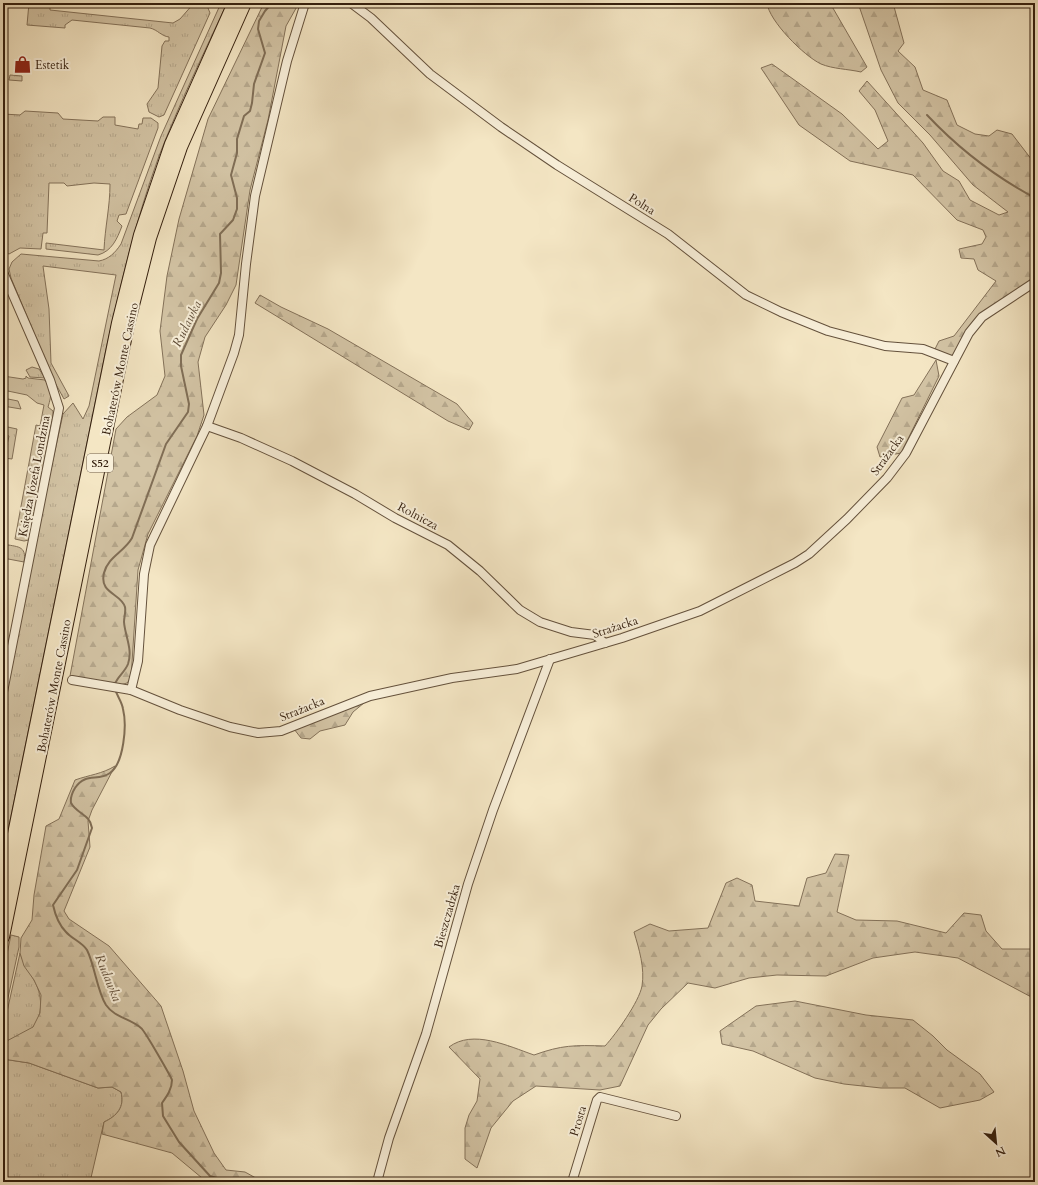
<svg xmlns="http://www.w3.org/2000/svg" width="1038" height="1185" font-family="Cardo,serif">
	<defs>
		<pattern id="grass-tufts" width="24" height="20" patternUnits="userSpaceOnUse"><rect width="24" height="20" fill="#d3c4a5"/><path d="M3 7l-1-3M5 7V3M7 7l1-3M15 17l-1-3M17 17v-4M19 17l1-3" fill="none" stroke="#b6a88d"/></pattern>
		<pattern id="forest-firs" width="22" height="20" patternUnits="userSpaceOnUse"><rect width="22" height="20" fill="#d3c4a5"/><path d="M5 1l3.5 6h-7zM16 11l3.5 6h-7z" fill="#b6a88d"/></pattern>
	</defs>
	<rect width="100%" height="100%" fill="#f4e6c4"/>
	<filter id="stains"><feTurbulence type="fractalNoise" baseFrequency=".005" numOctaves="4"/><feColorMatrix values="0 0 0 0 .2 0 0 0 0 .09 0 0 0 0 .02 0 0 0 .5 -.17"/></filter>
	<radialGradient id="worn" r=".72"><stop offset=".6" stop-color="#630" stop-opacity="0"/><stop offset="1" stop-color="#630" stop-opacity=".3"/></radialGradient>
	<g fill="url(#grass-tufts)" stroke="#84725a">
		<path d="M29,3h21v7l123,13 7,-4 14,-16h12l4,10 -46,102 -5,2 -10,-5 -2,-8 11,-16 4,-42 3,-5h4v-4c-8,-1 -11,-7 -19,-9l-78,-8 -7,5v3l-38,-3z"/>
		<path d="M221,3h6c-23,50 -48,101 -68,153 -23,63 -38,127 -53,193l-103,506v-146l31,-162 29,-133 10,-11 10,16 6,-13 27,-131 -73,-9 6,43 2,54 18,33 -5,3 -11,-20 -42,-101 -2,-9 3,-7 9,-8 78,7c10,-2 16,-8 22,-17l40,-108z"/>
		<polygon points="10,75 22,76 22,81 9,80"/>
		<path d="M25,111l33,2 5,6 35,2 5,-4h12v8l23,4 1,-5h3l1,-6h8l7,5v5l-32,86 -7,1 -2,6 5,5c-5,13 -10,25 -24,29l-52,-6v-6l58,7c1,-23 6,-43 6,-66l-16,-1 -27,3 -3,-3h-15l-2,50h-4l-2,16 -21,-1 -11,6 -5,-2 -1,-138 17,1z"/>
		<polygon points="32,367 39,369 45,378 30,377 26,370"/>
		<path d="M3,376l20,3 3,-1v-2l2,2 17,2c7,11 7,14 3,27l5,4v4l-20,108 -4,17 -5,1 -9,-2 21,-114 4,1 4,-21 -7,-2 -10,-8 -24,-5z"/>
		<polygon points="3,398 18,401 21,409 3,406"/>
		<polygon points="3,426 17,429 12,459 4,458 9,436 3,434"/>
		<path d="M3,544c14,3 24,1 21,18l-21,-4z"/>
		<polygon points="11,935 19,937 19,947 3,1021 3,973"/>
		<path d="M20,953c4,12 9,17 14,27 8,14 10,34 -1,47 -6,8 -21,12 -30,16v-13z"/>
		<path d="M3,1059l26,4 69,25 14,-1 9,5c4,15 -4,24 -17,30l-14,60h-65l-22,-6z"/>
	</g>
	<g fill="url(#forest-firs)" stroke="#84725a">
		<polygon points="264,3 299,3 286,26 268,120 250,190 236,285 226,305 205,337 198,362 204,415 197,436 148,534 138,570 131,678 127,683 120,685 71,678 70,676 116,429 127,417 157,395 165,376 160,331 167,276 179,219 208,119"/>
		<path d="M767,3h63l37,64 -6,5c-13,-3 -28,-3 -40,-8 -17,-8 -52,-43 -54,-61z"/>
		<polygon points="858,3 893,3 904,43 898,51 915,67 923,90 947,100 957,125 975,134 989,136 997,130 1012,134 1035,164 1035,278 999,302 953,355 946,357 934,351 939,341 954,336 996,281 978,270 974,259 961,258 959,249 982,244 986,237 983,230 957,220 913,175 850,161 799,125 761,68 772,64 842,114 878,149 888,141 875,110 859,91 867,81 923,143 943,171 959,181 970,200 999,215 1008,212 973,185 930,135 898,103 881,70"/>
		<polygon points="260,295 281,307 328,329 457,404 473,423 469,430 448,421 255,303"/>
		<polygon points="936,360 939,376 901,453 880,457 877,447 902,398 914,395"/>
		<polygon points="370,698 353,712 345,725 320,731 310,739 301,738 294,729"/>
		<path d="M115,766l-23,44 -4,11 2,26 -26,64 5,8 40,27 52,60 22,65 11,40 20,42 12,17 19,2 18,10h-46l-15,-4 -30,-25 -70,-19 2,-12c13,-6 21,-15 17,-30l-9,-5 -14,1 -69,-25 -26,-4v-16l30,-16 7,-14 1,-18 -7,-15 -10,-14 -4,-13 1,-15 11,-18 2,-25 12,-69 13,-7 16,-39c14,-5 27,-6 40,-14z"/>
		<path d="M835,854l14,1 -12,57 19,8 41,1 49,12 18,-20 17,2 5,16 16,18h33v50l-77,-41 -43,-6 -42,6 -47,18 -49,-1 -28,3 -34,10 -27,-5 -27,26 -13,16 -28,61 -20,4 -64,-4 -23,15 -22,27 -14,40 -12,-9v-31l4,-13 8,-14 3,-22 -31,-32c24,-18 59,-1 85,8 28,-10 40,-10 71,-9 11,-12 34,-44 37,-60 3,-18 -3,-37 -8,-54l16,-8 19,7 39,-3 18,-45 11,-5 15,7 3,16 44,5 8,-28 19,-5z"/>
		<polygon points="795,1001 866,1015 913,1020 933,1036 947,1050 980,1074 994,1092 980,1100 940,1108 905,1088 881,1088 844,1084 815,1078 753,1051 722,1044 720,1031 756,1006"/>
	</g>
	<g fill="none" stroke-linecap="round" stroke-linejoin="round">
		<g stroke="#806e56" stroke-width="2">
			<path d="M927,115c32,34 67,61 108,83"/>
			<path d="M115,684c2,-7 10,-12 13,-20 5,-15 -3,-28 -4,-42 0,-5 2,-10 1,-15 -4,-14 -26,-13 -21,-34 4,-16 20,-21 28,-35l34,-94 22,-32 1,-8 -8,-38v-11l16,-36 22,-36 2,-10 -1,-39 13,-14 4,-11v-11l-6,-23 6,-22v-14l7,-23 6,-5 2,-8 2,-19 11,-31 -7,-24 1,-8 6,-10 7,-8"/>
			<path d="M115,689c2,7 7,13 8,20 4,16 1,54 -13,64 -13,9 -24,-1 -35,15 -3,5 -5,9 -4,15 6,11 19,11 21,25l-15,42 -24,35c2,9 6,20 13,27 6,7 16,10 21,18 8,16 10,41 19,55 9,13 24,13 35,23 4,3 30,49 31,52 0,9 -5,16 -10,23l1,13 16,26 31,34 19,6"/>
		</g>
		<defs>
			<g id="minor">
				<polyline points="351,3 371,18 430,74 501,127 557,165 668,234 746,295 781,312 828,331 885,346 923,349 954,361"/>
				<polyline points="3,272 50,380 59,408 3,692"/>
				<polyline points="207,426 241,438 292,461 355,494 395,518 448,545 480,571 520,610 540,622 571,632 595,635 605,643"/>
				<polyline points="72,680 131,690 180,710 230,727 258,733 281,731 370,696 452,678 517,669 622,638 700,611 795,563 809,554 847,519 887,478 906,453 969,333 982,317 1035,282"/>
				<polyline points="131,690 138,661 144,574 150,545 207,426 234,353 239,335 246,264 255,196 287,61 305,3"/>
				<polyline points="377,1182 389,1138 426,1034 468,884 493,810 550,659"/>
				<polyline points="572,1182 597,1100 600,1097 676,1116"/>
			</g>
			<g id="highway">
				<polyline points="3,888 118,323 140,235 171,144 234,3"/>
				<polyline points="3,937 128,325 150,238 181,147 245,3"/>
			</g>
		</defs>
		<use href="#minor" stroke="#64513c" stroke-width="10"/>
		<use href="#highway" stroke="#341f0e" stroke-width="14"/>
		<use href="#minor" stroke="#f8efd9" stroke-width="8"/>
		<use href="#highway" stroke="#f4e6c4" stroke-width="12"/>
	</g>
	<defs>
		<symbol id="shop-bare" viewBox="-9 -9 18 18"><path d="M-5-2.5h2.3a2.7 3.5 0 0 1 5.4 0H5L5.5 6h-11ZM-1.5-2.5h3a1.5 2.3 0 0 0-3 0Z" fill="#8f2418" stroke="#f8efd9" stroke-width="2.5" paint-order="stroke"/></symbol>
	</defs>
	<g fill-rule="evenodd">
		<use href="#shop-bare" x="10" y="52" width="25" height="25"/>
	</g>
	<g text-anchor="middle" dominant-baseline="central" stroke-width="4" stroke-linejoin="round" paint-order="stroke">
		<rect fill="#f8efd9" stroke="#6f5d4b" stroke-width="1" x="87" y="454" width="26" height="18" rx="3"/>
		<g font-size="11" font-weight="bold" fill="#341f0e">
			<text x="100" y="463">S52</text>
		</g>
		<g font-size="12" fill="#341f0e" stroke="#f8efd9" text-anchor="start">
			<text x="35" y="65">Estetik</text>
		</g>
		<g font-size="12" fill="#341f0e" stroke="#f8efd9">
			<text transform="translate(642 204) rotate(32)">Polna</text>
			<text transform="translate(120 369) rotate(-78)">Bohaterów Monte Cassino</text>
			<text transform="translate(887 455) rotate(-54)">Strażacka</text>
			<text transform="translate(34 476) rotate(-79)">Księdza Józefa Londzina</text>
			<text transform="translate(418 516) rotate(28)">Rolnicza</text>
			<text transform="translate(615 627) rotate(-18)">Strażacka</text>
			<text transform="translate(54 686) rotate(-79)">Bohaterów Monte Cassino</text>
			<text transform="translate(302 709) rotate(-22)">Strażacka</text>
			<text transform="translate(447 916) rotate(-74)">Bieszczadzka</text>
			<text transform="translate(578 1121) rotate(-73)">Prosta</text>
		</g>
		<g font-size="13" font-style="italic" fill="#604d38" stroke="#f8efd9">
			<text transform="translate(187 324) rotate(-64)">Rudawka</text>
			<text transform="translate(108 978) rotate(68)">Rudawka</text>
		</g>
	</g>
	<rect width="1038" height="1185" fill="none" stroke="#f4e6c4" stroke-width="16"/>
	<rect x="4" y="4" width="1030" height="1177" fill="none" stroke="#341f0e" stroke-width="2"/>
	<rect x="8" y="8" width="1022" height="1169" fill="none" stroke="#341f0e"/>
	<g transform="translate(996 1143) rotate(153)" stroke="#f8efd9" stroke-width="3" paint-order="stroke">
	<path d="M0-3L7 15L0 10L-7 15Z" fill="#341f0e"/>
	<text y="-6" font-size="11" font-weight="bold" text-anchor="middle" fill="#341f0e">N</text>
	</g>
	<rect width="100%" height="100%" filter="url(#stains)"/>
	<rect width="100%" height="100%" fill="url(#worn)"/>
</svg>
